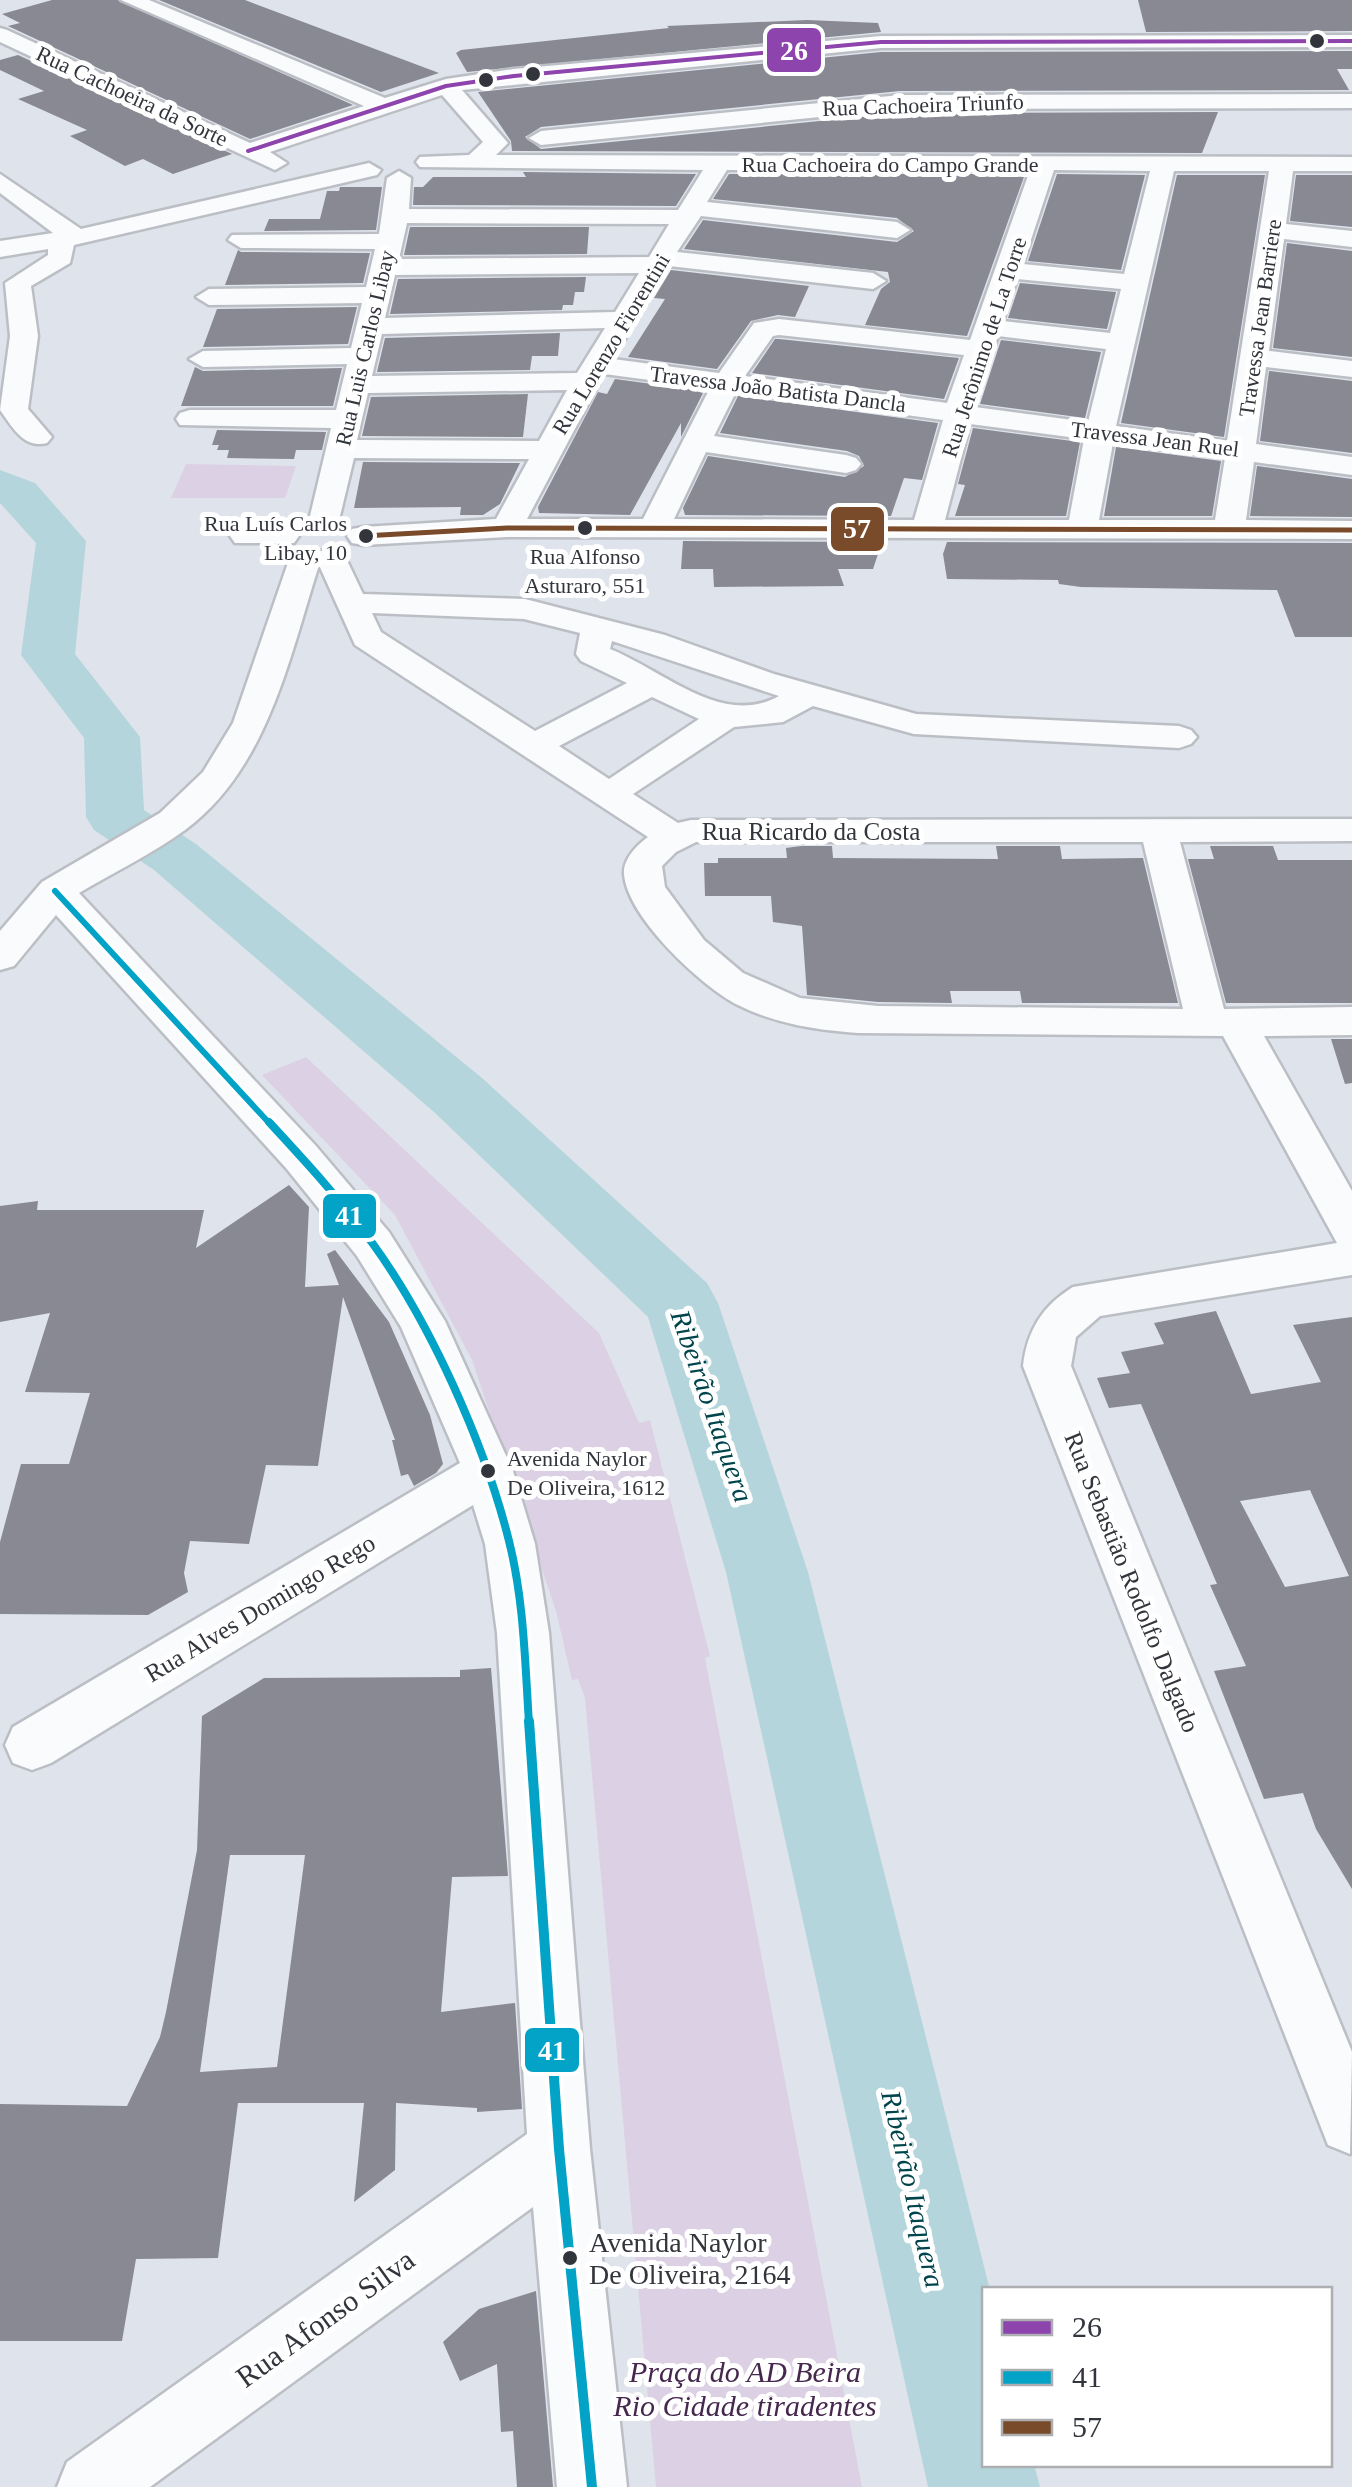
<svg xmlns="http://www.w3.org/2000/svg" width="1352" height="2487" font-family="'Times New Roman',serif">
	<rect width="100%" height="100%" fill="#dfe3eb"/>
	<g fill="#dcd1e4">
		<polygon points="186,464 296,466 285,498 171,498"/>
		<polygon points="306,1057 599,1333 639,1423 650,1420 710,1656 705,1658 862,2487 656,2487 585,1698 578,1679 572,1680 556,1611 472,1360 395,1215 262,1075"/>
	</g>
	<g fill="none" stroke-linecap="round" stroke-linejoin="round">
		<polygon fill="#b5d5dc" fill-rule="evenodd" points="0,470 35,483 86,541 75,654 140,737 144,810 196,844 482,1078 707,1283 718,1303 808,1572 990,2290 984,2290 984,2464 1034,2464 1040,2487 928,2487 726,1572 648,1317 434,1112 154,870 94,830 86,817 84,738 21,655 36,543 0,503"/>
	</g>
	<g fill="#888992" fill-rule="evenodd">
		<polygon points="52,0 118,0 353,105 250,139 8,26 20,23 2,14"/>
		<polygon points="159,0 245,0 439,73 381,92"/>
		<polygon points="1138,0 1352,0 1352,31 1146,32"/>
		<polygon points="807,20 878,23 881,32 467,72 456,53 461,50 669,28 667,26"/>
		<polygon points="1352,51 1352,69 1337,69 1349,90 900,91 541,127 525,137 541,149 900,113 1218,112 1202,153 512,151 511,141 478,92 881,52"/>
		<polygon points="18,55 232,154 173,174 143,159 125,166 70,136 87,130 18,99 44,91 0,70 0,60"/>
		<polygon points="523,172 696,174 676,206 413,205 414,187 423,187 433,177 526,177"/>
		<polygon points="729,174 1025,174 967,336 865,325 881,289 890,282 888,272 684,249 703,220 897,242 914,231 897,218 713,199"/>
		<polygon points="1057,174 1145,175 1121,270 1028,261"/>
		<polygon points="1177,175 1265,175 1224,437 1121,423"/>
		<polygon points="1296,175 1352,175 1352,227 1290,221"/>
		<polygon points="340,187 382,187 376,230 264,231 269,219 320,219 327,191 339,191"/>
		<polygon points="410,227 589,227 587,254 404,255"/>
		<polygon points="1287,243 1352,251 1352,357 1273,348"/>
		<polygon points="238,250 241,252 370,253 363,283 225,285"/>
		<polygon points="671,270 809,286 795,317 778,315 751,321 717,369 628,357 665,299 654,298"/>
		<polygon points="586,277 584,292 575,292 573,305 563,305 562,310 390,314 398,279"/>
		<polygon points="1020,283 1116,292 1107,329 1008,318"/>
		<polygon points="357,307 348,344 203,347 217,309"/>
		<polygon points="560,333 558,356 532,356 530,370 377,372 385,338"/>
		<polygon points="775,339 779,339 959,358 944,399 752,373"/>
		<polygon points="1001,340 1101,352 1085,418 980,404"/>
		<polygon points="195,367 203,371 342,368 333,406 181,406"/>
		<polygon points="1269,371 1352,381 1352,453 1260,441"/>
		<polygon points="615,379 704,391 681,437 681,423 630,515 539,513 538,507 598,392 607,394"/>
		<polygon points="528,394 523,437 362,436 371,397"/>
		<polygon points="738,396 938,423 922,480 904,478 891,516 685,515 683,508 708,456 845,477 864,466 859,456 847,451 720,433"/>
		<polygon points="973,428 1080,442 1066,516 955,516 965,485 958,484"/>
		<polygon points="217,430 326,432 322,450 296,450 294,459 227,458 229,450 217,450 219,445 212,445"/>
		<polygon points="1116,447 1221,461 1212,516 1104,516"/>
		<polygon points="363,462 520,463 500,504 483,515 460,515 461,507 354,508"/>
		<polygon points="1257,466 1352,479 1352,517 1250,516"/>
		<polygon points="683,541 882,542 873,569 838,569 844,586 714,587 713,569 681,569"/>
		<polygon points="947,542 1352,543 1352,637 1295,637 1277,590 1081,587 1059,584 1058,580 947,579 943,554"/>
		<polygon points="801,846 832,846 833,858 998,859 996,846 1060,846 1062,859 1143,858 1178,1003 1022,1003 1020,991 950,991 952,1003 878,1002 807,995 802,926 773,922 771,896 705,896 704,863 718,863 718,858 787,858 786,848"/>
		<polygon points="1210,846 1273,846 1278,860 1352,860 1352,1003 1226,1003 1188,859 1214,859"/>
		<polygon points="1331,1039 1352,1039 1352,1083 1345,1084"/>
		<polygon points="289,1185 309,1207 305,1287 339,1285 327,1254 335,1250 389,1322 430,1415 443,1464 436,1473 414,1486 408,1474 401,1476 392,1440 395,1440 343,1297 318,1466 266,1465 249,1544 190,1541 184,1573 188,1592 148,1615 0,1614 0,1542 21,1464 69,1464 90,1393 25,1392 50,1313 0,1322 0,1206 38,1201 37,1210 204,1210 196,1248"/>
		<path d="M1216,1311l35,83 70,-12 -28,-57 59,-8v572l-36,-60 -13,-36 -39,6 -50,-128 32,-5 -36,-81 7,-1 -76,-180 -32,4 -12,-30 33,-5 -9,-21 43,-8 -10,-21zM1310,1490l39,86 -64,11 -45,-86z"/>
		<path d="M491,1668l17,208 -56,1 -11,135 74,-9 7,106 -45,3v-4l-81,-5 -1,67 -41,32 10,-99h-126l-20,155 -82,1 -14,82h-122v-237l127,2 33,-69 6,-25 31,-162 5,-134 62,-38 196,-1v-7zM230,1855h75l-28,212 -77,5z"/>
		<polygon points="536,2291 553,2487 517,2487 513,2431 501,2432 497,2364 460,2381 443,2342 479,2309"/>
	</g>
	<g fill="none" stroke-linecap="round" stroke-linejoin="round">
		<defs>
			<g id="minor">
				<path d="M121,0h28l236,98 61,-19 68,-10 367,-33 471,-1v12l-471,1 -419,42 46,53 -12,12 856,2v14h-59l-7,53 66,7v16l-68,-8 -15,112 83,10v16l-86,-10 -10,77 96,13v18l-98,-13 -8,58 106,1v18l-845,-2 -144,8 -11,-2 -5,-7 5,-7 11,-2 133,-8 33,-60 -175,-1 -14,58 -4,7h-22l-4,-7 21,-88 -151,-3 -4,-6 4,-6 10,-3h146l11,-46 -144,3 -14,-8 14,-8 148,-3 11,-45 -153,2 -13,-8 13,-8 157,-2 9,-38 -134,-1 -13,-8 4,-5 147,-1 8,-56 12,-7 12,7 -2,31 269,1 25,-40 -283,-3 -4,-5 4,-5 49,-2 14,-13 -41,-47 -172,57 17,11 -12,7 -275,-128v-14l7,2 243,113 114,-37zM727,170h303l-60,170 -191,-21 -25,4 -35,50 -106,-14 56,-93 204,23 13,-8 -13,-8 -196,-21 24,-36 196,22 13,-8 -13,-8 -190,-20zM1054,170l96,1 -26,103 -101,-10zM1174,171h95l-42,270 -111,-15zM407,223l262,1 -20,33 -250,2zM639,273l-24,39 -230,6 10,-43zM1017,279l104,10 -11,44 -107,-12zM605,328l-28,45 -205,3 10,-42zM779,335l185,20 -17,48 -202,-27 28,-40zM998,336l108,13 -18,73 -113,-15zM604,374l106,14 -67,131h-116zM567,390l-28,51 -182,-1 11,-47zM736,392l207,28 -29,100 -240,-1 32,-67 140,21 10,-3 5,-6 -5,-6 -10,-3 -132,-19zM970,424l114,15 -15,81h-124zM1113,443l112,15 -10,62h-116z"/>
				<polygon points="1352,94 1352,108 900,109 541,145 529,138 541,131 900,95"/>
				<path d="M369,163l12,7 -4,5 -303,70 -4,18 -39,23 7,50 -10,73 24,28 -5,6c-23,6 -34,-15 -47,-33l10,-74 -5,-53 43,-28v-6l-48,8v-16l53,-8 -53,-40v-19l81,55z"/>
				<polygon points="246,527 294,529 299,536 294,543 235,543 230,536 235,529"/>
				<path d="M306,548l12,4 13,-4 11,2 21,44 162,5 140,36 109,39 142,40 263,12 12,4 6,7 -6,7 -12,4 -265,-14 -101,-28 -30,16 -49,5 -101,67 45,29 13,-3 661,-1v22l-172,1 44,167 128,-2v28l-88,1 88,155v84l-252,41 -24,21 -5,29 281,686 -2,102 -22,-9 -305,-779c4,-35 19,-60 50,-79l264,-44 -114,-207 -365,-3c-41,-3 -82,-9 -120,-28 -36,-18 -111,-88 -114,-131 -1,-15 13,-29 24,-37l-293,-192 -36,-80c-30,93 -51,203 -134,265 -33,24 -71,42 -106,63l237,253 73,86 56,89 68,150 22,73 14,89 41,516 37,338h-70l-24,-280 -383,280h-93l10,-25 460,-328 -30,-501 -12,-89 -12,-39 -422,258 -19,7 -19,-7 -8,-18 8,-18 447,-264 -59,-136 -44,-71 -71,-88 -230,-253 -42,51 -14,4v-39l42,-49 118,-69 43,-41 30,-49 57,-166 5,-7zM372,613l152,6 56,14 -4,21 5,7 46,22 -92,48 -154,-99zM612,641l167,55c-57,32 -116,-26 -169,-47zM652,697l47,22 -90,60 -50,-33zM696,842h447l40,167 -305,-3 -78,-8 -57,-25 -39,-33 -39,-53 -3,-21 14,-14z"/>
			</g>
		</defs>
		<use href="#minor" stroke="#bbbfc5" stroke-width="5"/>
		<use href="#minor" fill="#fafbfc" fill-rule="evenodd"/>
		<defs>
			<polyline id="bus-1" points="248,151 446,86 514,76 881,42 1352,41"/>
			<polyline id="bus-2-far2" points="55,891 271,1125"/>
			<path id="bus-2-far1" d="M269,1122c36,39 73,79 104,122 58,80 112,201 136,297 15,59 16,122 20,182"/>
			<polyline id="bus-2" points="529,1721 559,2149 592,2487"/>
			<polyline id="bus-3" points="363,536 507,528 1352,530"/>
		</defs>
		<use href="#bus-1" stroke="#fff" stroke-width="8"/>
		<use href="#bus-2-far2" stroke="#fff" stroke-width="12"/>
		<use href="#bus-2-far1" stroke="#fff" stroke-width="15"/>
		<use href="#bus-2" stroke="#fff" stroke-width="18"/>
		<use href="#bus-3" stroke="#fff" stroke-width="10"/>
		<use href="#bus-1" stroke="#8e44ad" stroke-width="4"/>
		<use href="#bus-2-far2" stroke="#02a3c7" stroke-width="6"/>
		<use href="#bus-2-far1" stroke="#02a3c7" stroke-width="8"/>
		<use href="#bus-2" stroke="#02a3c7" stroke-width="10"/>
		<use href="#bus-3" stroke="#7a4b2a" stroke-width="5"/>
	</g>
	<g fill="#32353c" stroke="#fff" stroke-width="4">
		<circle cx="1317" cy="41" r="9"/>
		<circle cx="533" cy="74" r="9"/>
		<circle cx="486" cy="80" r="9"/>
		<circle cx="585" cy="528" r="9"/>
		<circle cx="366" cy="536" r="9"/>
		<circle cx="488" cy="1471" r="9"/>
		<circle cx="570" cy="2258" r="9"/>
	</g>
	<g text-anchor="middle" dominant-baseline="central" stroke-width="10" stroke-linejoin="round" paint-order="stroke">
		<g font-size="22" fill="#32353c" stroke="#fff">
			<text transform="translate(132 96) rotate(25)">Rua Cachoeira da Sorte</text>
			<text transform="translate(923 105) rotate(-2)">Rua Cachoeira Triunfo</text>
			<text x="890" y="164">Rua Cachoeira do Campo Grande</text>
			<text transform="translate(1260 318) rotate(-82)">Travessa Jean Barriere</text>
			<text transform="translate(611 344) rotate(-59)">Rua Lorenzo Fiorentini</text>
			<text transform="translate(984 347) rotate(-72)">Rua Jerônimo de La Torre</text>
			<text transform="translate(365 348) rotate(-77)">Rua Luis Carlos Libay</text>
			<text transform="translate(778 389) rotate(7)">Travessa João Batista Dancla</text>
			<text transform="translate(1155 439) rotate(7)">Travessa Jean Ruel</text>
		</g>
		<g font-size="22" fill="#32353c" stroke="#fff" text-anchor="end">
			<text x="347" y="523">Rua Luís Carlos<tspan x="347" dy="29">Libay, 10</tspan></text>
			<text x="585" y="556" text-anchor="middle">Rua Alfonso<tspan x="585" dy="29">Asturaro, 551</tspan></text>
			<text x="507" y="1458" text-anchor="start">Avenida Naylor<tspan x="507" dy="29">De Oliveira, 1612</tspan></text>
		</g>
		<g font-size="25" fill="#32353c" stroke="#fff">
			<text x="811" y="831">Rua Ricardo da Costa</text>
			<text transform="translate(1132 1582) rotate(68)">Rua Sebastião Rodolfo Dalgado</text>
			<text transform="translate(260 1608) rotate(-31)">Rua Alves Domingo Rego</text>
		</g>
		<g font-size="28" font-style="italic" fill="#00444c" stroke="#fff">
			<text transform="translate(712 1406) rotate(71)">Ribeirão Itaquera</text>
			<text transform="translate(913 2189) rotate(77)">Ribeirão Itaquera</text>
		</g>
		<g font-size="28" fill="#32353c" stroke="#fff" text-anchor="start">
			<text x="589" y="2242">Avenida Naylor<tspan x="589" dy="32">De Oliveira, 2164</tspan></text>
		</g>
		<g font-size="30" fill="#32353c" stroke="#fff">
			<text transform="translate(325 2318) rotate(-36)">Rua Afonso Silva</text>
		</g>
		<g font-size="30" font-style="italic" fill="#46284f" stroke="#fff">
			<text x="745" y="2371">Praça do AD Beira<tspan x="745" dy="34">Rio Cidade tiradentes</tspan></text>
		</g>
	</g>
	<g stroke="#fff" stroke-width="4">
		<rect x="765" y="26" width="58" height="48" rx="10" fill="#8e44ad"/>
		<rect x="829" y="505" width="57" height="48" rx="10" fill="#7a4b2a"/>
		<rect x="321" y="1192" width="57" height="48" rx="10" fill="#02a3c7"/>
		<rect x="523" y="2026" width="58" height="48" rx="10" fill="#02a3c7"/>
	</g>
	<g font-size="28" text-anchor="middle" font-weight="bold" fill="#fff">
		<text x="794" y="60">26</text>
		<text x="857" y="538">57</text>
		<text x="349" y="1225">41</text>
		<text x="552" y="2060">41</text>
	</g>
	<rect x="982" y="2287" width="350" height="180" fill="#ffffff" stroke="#adaeb1" stroke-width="2.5"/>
	<rect x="1002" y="2320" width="50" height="15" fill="#8e44ad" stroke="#adaeb1" stroke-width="2.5"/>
	<text x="1072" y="2337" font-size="30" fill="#32353c">26</text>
	<rect x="1002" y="2370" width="50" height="15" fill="#02a3c7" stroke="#adaeb1" stroke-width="2.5"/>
	<text x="1072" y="2387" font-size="30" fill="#32353c">41</text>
	<rect x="1002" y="2420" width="50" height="15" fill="#7a4b2a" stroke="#adaeb1" stroke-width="2.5"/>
	<text x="1072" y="2437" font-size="30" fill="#32353c">57</text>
</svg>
